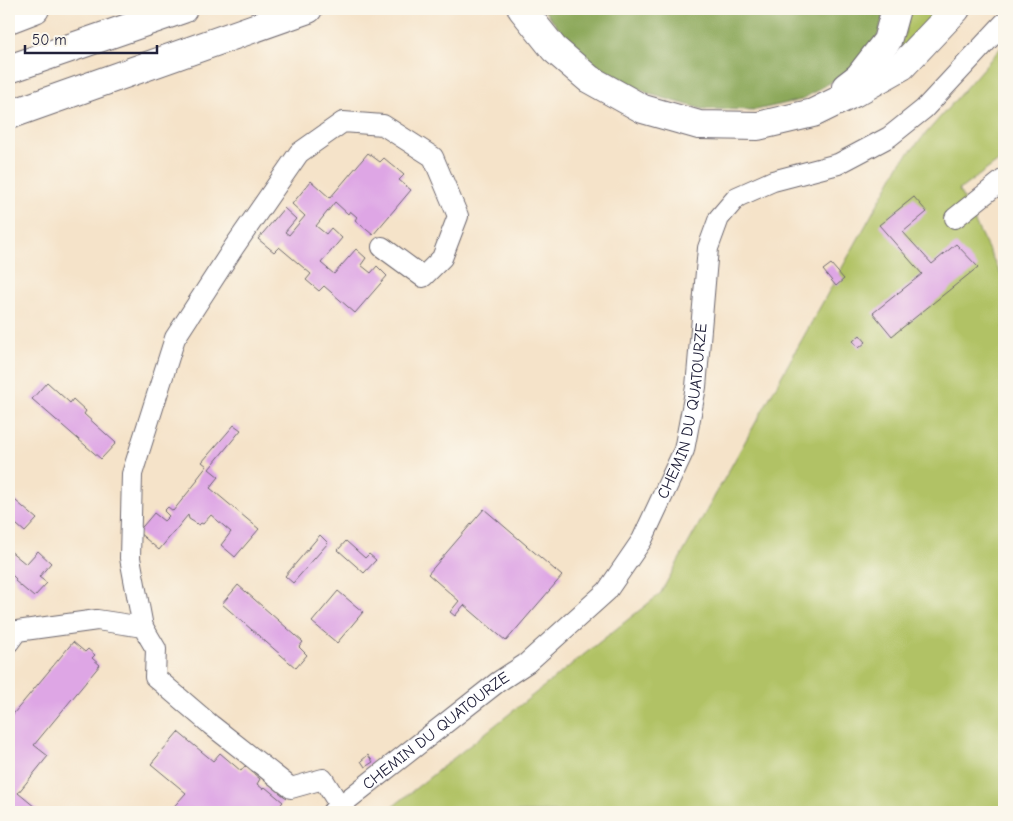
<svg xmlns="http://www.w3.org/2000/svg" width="1013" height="821" font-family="'Comic Neue',sans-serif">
	<rect width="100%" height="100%" fill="#fbf7ec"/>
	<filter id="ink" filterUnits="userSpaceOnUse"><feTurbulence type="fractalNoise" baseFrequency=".02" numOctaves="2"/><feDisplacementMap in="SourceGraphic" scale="10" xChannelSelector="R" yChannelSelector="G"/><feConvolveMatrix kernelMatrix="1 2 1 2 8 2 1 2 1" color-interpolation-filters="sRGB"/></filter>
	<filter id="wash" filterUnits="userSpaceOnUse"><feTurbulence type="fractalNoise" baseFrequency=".0096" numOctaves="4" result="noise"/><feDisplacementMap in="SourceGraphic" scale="20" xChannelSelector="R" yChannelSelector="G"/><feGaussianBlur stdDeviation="1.12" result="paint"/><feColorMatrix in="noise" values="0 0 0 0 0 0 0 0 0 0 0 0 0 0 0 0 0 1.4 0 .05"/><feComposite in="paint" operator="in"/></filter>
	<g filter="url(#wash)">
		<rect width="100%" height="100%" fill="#f5e3c9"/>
		<g fill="#b1c265" stroke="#6a7250">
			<polygon points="911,9 945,9 886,70 904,37"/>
			<polygon points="1004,44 1004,157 959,190 1004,281 1004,812 386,812 660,594 901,162"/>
		</g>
		<polygon fill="#8ca85a" stroke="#57654a" points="543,9 885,9 878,36 851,70 801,100 756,110 702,109 649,94 598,66 566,38"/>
		<g id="blocks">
			<g fill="#dea6e5">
				<polygon points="368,153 380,162 384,158 404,175 399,180 411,190 373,235 355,220 357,217 350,211 348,214 335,202 316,226 326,234 331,228 342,238 321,263 334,274 356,249 366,258 361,265 371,273 377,266 387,276 355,313 324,286 319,291 306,280 311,274 279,247 274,252 258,239 284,208 296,219 285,232 289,235 305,216 292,204 311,181 330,198"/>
				<polygon points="914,197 927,212 903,232 932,264 956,244 978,267 892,336 873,313 922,274 879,225"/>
				<polygon points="831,264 844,279 836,286 823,270"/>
				<polygon points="860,335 866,342 859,348 853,341"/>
				<polygon points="47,382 70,403 73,399 86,411 84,414 116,443 101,459 32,399"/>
				<polygon points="234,425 241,430 209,469 219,477 210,488 259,529 235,557 221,545 231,532 211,515 203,524 201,523 199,525 189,519 188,515 159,550 138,532 154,513 164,521 169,516 164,511 168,507 173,511 198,480 197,479 207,466 202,462"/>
				<polygon points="9,495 37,519 25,532 9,518"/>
				<polygon points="484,509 562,576 506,641 464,605 455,616 450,612 459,601 428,574"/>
				<polygon points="320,535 328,543 293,583 285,576"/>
				<polygon points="346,541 365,558 369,554 376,560 364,573 338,550"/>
				<polygon points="9,550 26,564 38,551 51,563 39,577 47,583 34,597 15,581 16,579 9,572"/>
				<polygon points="238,585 303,642 299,647 307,655 296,668 222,604"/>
				<polygon points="338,591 363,612 337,643 312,622"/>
				<polygon points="73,642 85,652 88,649 95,655 92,658 100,665 34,745 48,756 18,793 41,812 9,812 9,719"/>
				<polygon points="178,732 213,761 220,753 241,771 245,766 260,779 257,784 263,789 265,787 283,802 274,812 169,812 186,793 151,764"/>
				<polygon points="368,755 373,762 365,767 361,761"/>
			</g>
		</g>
	</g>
	<g filter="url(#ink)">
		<use href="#blocks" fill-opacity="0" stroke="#6c666d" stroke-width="1"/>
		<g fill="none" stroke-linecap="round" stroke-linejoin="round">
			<defs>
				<g id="minor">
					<polyline points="955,218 1004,179"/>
					<polyline points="143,627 130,558 132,474 175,338 234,247 299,153 343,122 383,125 433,157 458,216 442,258 423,277 382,247"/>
					<polyline points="9,642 17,631 97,620 143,627 156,649 155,677 211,725 291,788 323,779 340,806"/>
					<path id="s1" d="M332,812l166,-130 29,-19 80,-72 35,-51 42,-90 12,-63 12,-139 11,-30 18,-21 36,-16 65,-17 51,-27 35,-28 80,-86"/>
				</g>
				<g id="highway">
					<polyline points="522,9 554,49 589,79 643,109 699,125 758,126 813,113 854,93 902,66 956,9"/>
					<polyline points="9,19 35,9"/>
					<polyline points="9,69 183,9"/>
					<polyline points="846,87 859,77 887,41 896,9"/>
					<polyline points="9,115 308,9"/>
				</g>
			</defs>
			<use href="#minor" stroke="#6c666d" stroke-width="22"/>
			<use href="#highway" stroke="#6c666d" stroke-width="30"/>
			<use href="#minor" stroke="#fff" stroke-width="20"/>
			<use href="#highway" stroke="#fff" stroke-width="28"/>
		</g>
	</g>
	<g text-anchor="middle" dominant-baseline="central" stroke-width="4" stroke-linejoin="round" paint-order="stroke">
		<g font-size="16" fill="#22223b" stroke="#fbf7ec">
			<text stroke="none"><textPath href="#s1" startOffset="552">CHEMIN DU QUATOURZE</textPath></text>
			<text stroke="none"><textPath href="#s1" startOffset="132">CHEMIN DU QUATOURZE</textPath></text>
		</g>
	</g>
	<rect width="1013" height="821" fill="none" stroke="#fbf7ec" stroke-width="30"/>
	<path d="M25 45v8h132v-8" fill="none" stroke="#22223b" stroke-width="2.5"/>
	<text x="32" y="45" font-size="15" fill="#22223b" stroke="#fbf7ec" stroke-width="4" paint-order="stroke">50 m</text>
</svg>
